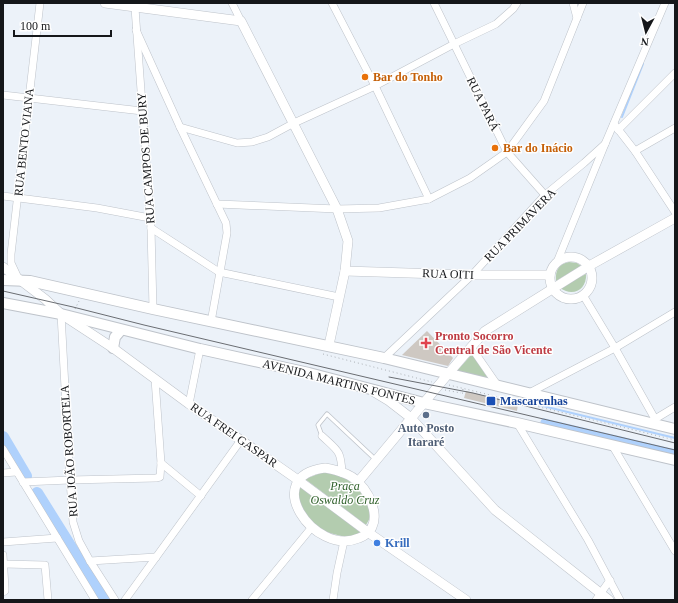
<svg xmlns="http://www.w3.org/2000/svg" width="678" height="603" font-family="'Times New Roman',serif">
	<rect width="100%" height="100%" fill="#ecf2f9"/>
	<g fill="#b3ccaf">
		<path d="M569,262l8,1 4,3 -25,15c-1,-11 3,-17 13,-19z"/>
		<path d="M586,274c1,16 -14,24 -27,13z"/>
		<polygon points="472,354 473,355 489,380 455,373"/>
		<path d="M326,471c16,5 32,10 40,26 2,6 3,13 5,19l-5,9 -61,-46z"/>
		<polygon points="299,484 361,533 349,538 322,531 313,525 298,502"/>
	</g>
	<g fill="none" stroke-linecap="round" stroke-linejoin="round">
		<g stroke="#afd1fc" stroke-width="2">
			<polyline points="622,117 643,64"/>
			<polyline points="514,399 675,438"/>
		</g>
		<polyline stroke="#afd1fc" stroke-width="7" points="544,422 675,453"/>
		<g stroke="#afd1fc" stroke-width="12">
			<polyline points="3,437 26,476"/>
			<polyline points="37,493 104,600"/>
		</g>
	</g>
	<g fill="#cec8c2">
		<polygon points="427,331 453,358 448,366 402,355"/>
		<polygon points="466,391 518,404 517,411 464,398"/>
	</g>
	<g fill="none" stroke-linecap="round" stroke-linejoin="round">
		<defs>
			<polyline id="service" points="322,436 318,425 327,414 376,460"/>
			<g id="minor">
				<polyline points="232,3 241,21"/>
				<polyline points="332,3 375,86 429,199"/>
				<polyline points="434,3 507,152 545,195"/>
				<polyline points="573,3 577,18"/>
				<polyline points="135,8 151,228 153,309"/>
				<polyline points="136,30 180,127 226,223 227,233 211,322"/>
				<polyline points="3,95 142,111"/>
				<polyline points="614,124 635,151 675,212"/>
				<polyline points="180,127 237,143 252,142 268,137 294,123 375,86 454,44 496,24 513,9 517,3"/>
				<polyline points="618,130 675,73"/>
				<polyline points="635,151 675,128"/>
				<polyline points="3,196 97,208 150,218"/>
				<polyline points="217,204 337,209 379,208 429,199 470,178 507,152 544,101 583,3"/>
				<polyline points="151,228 219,272 339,297"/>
				<polyline points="557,262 605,144 665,3"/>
				<polyline points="18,278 11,263 11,254 40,3"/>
				<polyline points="583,295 615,348 655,419 654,423"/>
				<polyline points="61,314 70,480 73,522 79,541 90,561 115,600"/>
				<polyline points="471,347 498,386"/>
				<polyline points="384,358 472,275 545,195 584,163 605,144"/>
				<polyline points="529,393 615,348 675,312"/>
				<polyline points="189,404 200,349"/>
				<polyline points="655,419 675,407"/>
				<polyline points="517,423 588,540 620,600"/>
				<path d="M322,436c16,15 19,14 20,37"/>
				<polyline points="612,445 675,551"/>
				<polyline points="3,449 95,600"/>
				<polyline points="161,463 201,496"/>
				<polyline points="3,473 16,472"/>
				<polyline points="23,482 70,480 156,478 160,477 161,463 155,379"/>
				<polyline points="3,542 57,538"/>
				<polyline points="3,555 5,588 5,591 3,592"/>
				<polyline points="90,561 156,557"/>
				<polyline points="4,564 45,565 48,600"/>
				<polyline points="125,600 241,440"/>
				<polyline points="252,600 312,527"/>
				<polyline points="333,600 337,573 344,541"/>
				<polyline points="596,600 610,580"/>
			</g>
			<g id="tertiary">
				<polyline points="105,3 241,21 337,209 348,241 345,271 329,345"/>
				<circle cx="571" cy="278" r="21"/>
				<polyline points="3,267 45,299 61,314 113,348 189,404 298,480 369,533 466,600"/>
				<polyline points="345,271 472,275 550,275"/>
				<polyline points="374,392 389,401 411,418 495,510 609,600"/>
				<path d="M325,468c11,2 25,5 33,14 15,15 27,46 1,56 -45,19 -100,-62 -34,-70z"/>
				<polyline points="358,482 448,374 485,331 589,266 675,218"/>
			</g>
			<g id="secondary">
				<polyline points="3,280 30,281 153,309 384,358 675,429"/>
				<polyline points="3,303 61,314 200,349 309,373 424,403 517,423 675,460"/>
				<polyline points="113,348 115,337 121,330"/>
			</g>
		</defs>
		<use href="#service" stroke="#bec3ca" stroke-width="5"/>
		<use href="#minor" stroke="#bec3ca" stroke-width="8"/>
		<use href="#tertiary" stroke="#bec3ca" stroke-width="10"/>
		<use href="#secondary" stroke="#bec3ca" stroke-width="12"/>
		<g stroke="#abb0b5" stroke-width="1" stroke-dasharray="1 3" stroke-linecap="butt">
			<polyline points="75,309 79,301"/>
			<polyline points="323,354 432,382"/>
			<polyline points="449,385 675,440"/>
			<polyline points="463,389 462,393 465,394"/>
			<polyline points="445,390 461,393"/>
		</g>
		<use href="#service" stroke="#fff" stroke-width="3.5"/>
		<use href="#minor" stroke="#fff" stroke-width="7"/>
		<use href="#tertiary" stroke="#fff" stroke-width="9"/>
		<use href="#secondary" stroke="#fff" stroke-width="10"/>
		<g stroke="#6a6d72" stroke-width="1">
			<polyline points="3,291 73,307 144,325 675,450"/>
			<polyline points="389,377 473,393 675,443"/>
		</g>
	</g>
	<g fill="#e8710a" stroke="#fefefe" stroke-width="1.5">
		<circle cx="365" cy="77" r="4"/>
		<circle cx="495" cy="148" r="4"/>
	</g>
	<path fill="#e0444e" stroke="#fefefe" stroke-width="1.5" d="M424 337h4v4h4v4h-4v4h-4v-4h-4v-4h4z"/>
	<rect fill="#1a4fb4" stroke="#fefefe" stroke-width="1.5" x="486" y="396" width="10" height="10" rx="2"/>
	<circle fill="#5c6f8a" stroke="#fefefe" stroke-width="1.5" cx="426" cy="415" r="4"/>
	<circle fill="#3f7fe0" stroke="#fefefe" stroke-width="1.5" cx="377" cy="543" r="4"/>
	<g text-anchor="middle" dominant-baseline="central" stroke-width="3" stroke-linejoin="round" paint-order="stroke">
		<g font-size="12" font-weight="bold" fill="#c56008" stroke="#fefefe" text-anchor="start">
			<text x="373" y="77">Bar do Tonho</text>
			<text x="503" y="148">Bar do Inácio</text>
		</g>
		<g font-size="12" fill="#15171a" stroke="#fefefe">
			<text transform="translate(483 104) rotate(64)">RUA PARÁ</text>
			<text transform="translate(24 142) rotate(-84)">RUA BENTO VIANA</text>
			<text transform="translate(146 158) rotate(-94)">RUA CAMPOS DE BURY</text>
			<text transform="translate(520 225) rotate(-46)">RUA PRIMAVERA</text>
			<text transform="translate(448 274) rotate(2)">RUA OITI</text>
			<text transform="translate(339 382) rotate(14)">AVENIDA MARTINS FONTES</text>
			<text transform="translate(234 435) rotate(35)">RUA FREI GASPAR</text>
			<text transform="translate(69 451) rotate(-94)">RUA JOÃO ROBORTELA</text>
		</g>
		<g font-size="12" font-weight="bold" fill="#be3a42" stroke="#fefefe" text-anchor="start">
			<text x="435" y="336">Pronto Socorro<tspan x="435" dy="14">Central de São Vicente</tspan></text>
		</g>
		<g font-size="12" font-weight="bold" fill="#164399" stroke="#fefefe" text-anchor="start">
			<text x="500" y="401">Mascarenhas</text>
		</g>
		<g font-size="12" font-weight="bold" fill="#4e5e75" stroke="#fefefe">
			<text x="426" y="428">Auto Posto<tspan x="426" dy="14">Itararé</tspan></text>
		</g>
		<g font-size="12" font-style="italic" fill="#2e5f29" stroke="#fefefe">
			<text x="345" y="486">Praça<tspan x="345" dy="14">Oswaldo Cruz</tspan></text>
		</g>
		<g font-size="12" font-weight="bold" fill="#366cbe" stroke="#fefefe" text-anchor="start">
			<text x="385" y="543">Krill</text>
		</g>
	</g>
	<rect width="678" height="603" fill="none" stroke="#15171a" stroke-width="8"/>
	<g transform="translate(646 32) rotate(187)" stroke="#fefefe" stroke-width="3" paint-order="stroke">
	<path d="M0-3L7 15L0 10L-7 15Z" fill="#15171a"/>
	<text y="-6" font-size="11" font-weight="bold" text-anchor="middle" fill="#15171a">N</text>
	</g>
	<path d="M14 30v6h97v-6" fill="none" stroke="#15171a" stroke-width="2"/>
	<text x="20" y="30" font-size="12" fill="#15171a" stroke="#fefefe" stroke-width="3" paint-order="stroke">100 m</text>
</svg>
